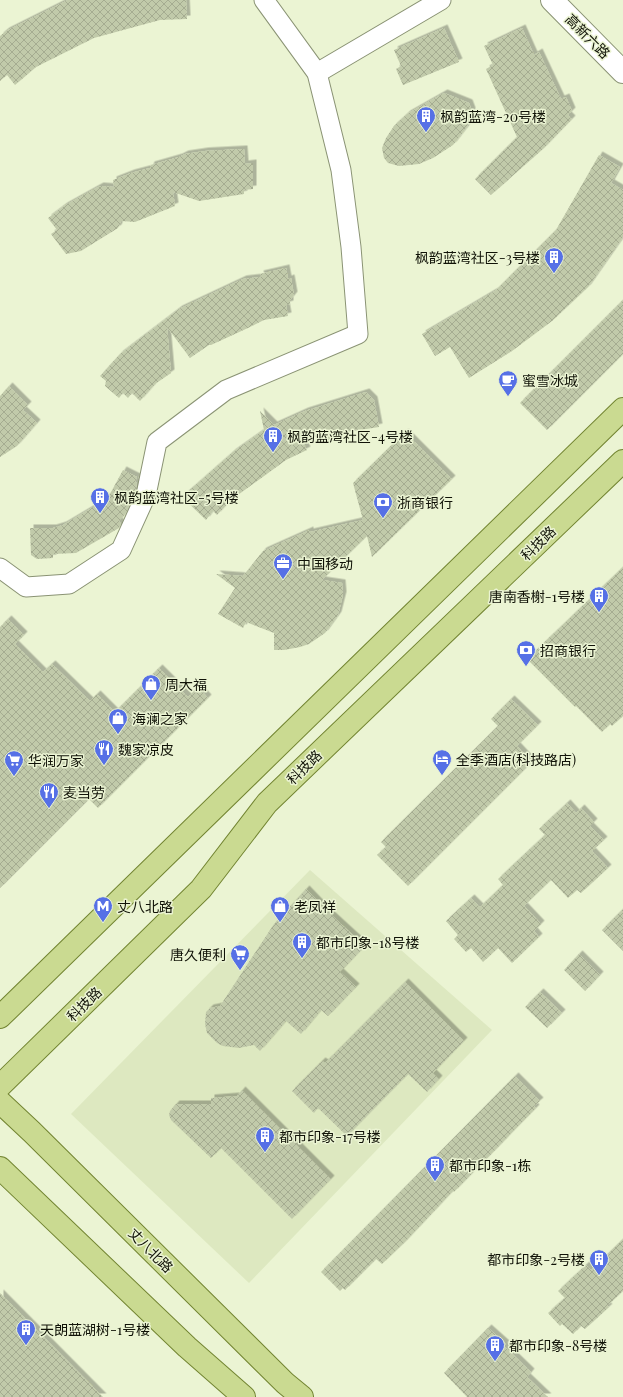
<svg xmlns="http://www.w3.org/2000/svg" width="623" height="1397" font-family="'Playfair Display','Noto Sans SC',serif">
	<defs>
		<pattern id="building-cross-hatch" width="8" height="8" patternUnits="userSpaceOnUse"><rect width="8" height="8" fill="#c1caaa"/><path d="M0 0l8 8M0 8l8-8" fill="none" stroke="#a5ac91"/></pattern>
		<filter id="shadow"><feDropShadow dx="3.5" dy="-3.5" stdDeviation="0" flood-color="#0004"/></filter>
	</defs>
	<rect width="100%" height="100%" fill="#ebf4d3"/>
	<polygon fill="#dde8c0" points="310,870 492,1030 249,1283 71,1114"/>
	<g fill="url(#building-cross-hatch)" filter="url(#shadow)">
		<polygon points="68,0 186,0 187,19 160,20 94,38 36,67 15,85 7,75 0,81 0,36 6,31"/>
		<polygon points="444,28 459,62 403,85 396,69 401,66 394,50"/>
		<polygon points="522,28 534,55 539,52 561,99 566,97 572,111 568,115 572,119 544,148 491,195 475,179 517,137 486,69 493,65 484,46"/>
		<polygon points="444,93 469,103 472,111 467,127 453,145 433,158 419,164 399,166 388,163 384,158 382,148 386,138 394,126 407,114"/>
		<polygon points="244,149 245,164 253,163 253,189 244,190 244,194 199,201 173,192 175,206 135,222 121,221 118,228 81,251 66,254 51,234 57,230 48,218 64,206 100,186 114,187 113,180 131,173 150,168 151,165 179,157 185,154 205,151"/>
		<polygon points="599,155 620,167 611,183 623,190 623,237 588,287 552,321 512,351 469,378 450,347 435,356 422,334 495,291 556,230"/>
		<polygon points="286,268 288,279 291,278 294,295 290,300 290,304 286,305 288,316 264,320 248,328 211,345 209,345 190,358 167,327 171,373 155,384 140,401 132,393 128,398 123,393 119,398 105,386 106,381 100,376 120,354 179,309 243,279 261,277 260,274"/>
		<polygon points="623,300 623,354 547,430 520,403"/>
		<polygon points="9,386 28,405 23,410 37,423 17,446 0,457 0,396"/>
		<polygon points="366,392 374,400 379,427 347,432 326,441 297,429 307,450 286,460 231,500 217,515 213,511 206,520 182,497 233,452 264,430 260,411 274,425 305,411"/>
		<polygon points="405,432 452,479 372,557 367,536 322,580 342,583 343,595 338,615 325,633 309,644 300,647 284,650 274,650 274,633 246,622 243,628 218,614 235,588 216,574 243,576 263,551 310,530 310,532 363,520 353,483"/>
		<polygon points="123,470 137,477 135,482 137,483 135,492 126,513 119,521 121,524 119,528 76,553 53,554 53,558 37,559 31,555 30,528 53,528 63,525 100,503 110,494"/>
		<polygon points="623,567 623,716 612,726 610,724 602,732 576,706 575,707 527,659"/>
		<polygon points="8,619 24,635 15,644 43,672 52,664 90,701 97,694 115,712 159,668 188,697 198,687 208,698 98,808 89,799 0,888 0,627"/>
		<polygon points="511,699 538,725 517,746 532,762 408,886 377,855 386,847 381,842 498,726 491,719"/>
		<polygon points="567,803 576,813 581,808 594,822 590,826 604,840 592,851 608,868 581,893 577,890 568,898 551,880 524,906 541,924 534,931 539,937 512,963 498,948 483,962 471,948 466,952 454,939 458,935 446,921 471,898 480,907 503,885 498,879 545,835 539,829"/>
		<polygon points="306,889 329,913 365,946 340,972 356,987 328,1016 321,1010 301,1034 286,1021 260,1051 254,1045 239,1048 223,1046 217,1043 207,1033 205,1024 206,1012 210,1008 220,1006 274,924"/>
		<polygon points="623,909 623,951 602,930"/>
		<polygon points="579,954 600,975 585,991 564,970"/>
		<polygon points="405,982 464,1041 433,1073 439,1079 427,1092 408,1074 347,1136 318,1108 314,1113 292,1091 322,1061 325,1063"/>
		<polygon points="540,992 562,1013 547,1028 525,1007"/>
		<polygon points="515,1076 540,1101 534,1106 536,1108 454,1192 453,1191 405,1242 382,1264 376,1259 345,1290 343,1288 340,1291 321,1272"/>
		<polygon points="242,1090 331,1179 292,1219 221,1148 211,1158 171,1120 169,1115 170,1111 176,1104 211,1104 211,1098 237,1096"/>
		<polygon points="623,1239 623,1291 607,1306 609,1307 585,1329 581,1326 573,1334 562,1324 560,1326 548,1313 565,1298 558,1291 586,1265 591,1270"/>
		<polygon points="0,1293 103,1397 0,1397"/>
		<polygon points="488,1328 506,1344 504,1346 531,1372 527,1377 548,1397 467,1397 444,1373"/>
	</g>
	<g fill="none" stroke-linecap="round" stroke-linejoin="round">
		<defs>
			<g id="minor">
				<polyline points="317,73 441,0"/>
				<polyline points="0,568 26,587 69,584 121,550 146,495 157,442 226,390 358,334 351,247 341,170 317,73 264,0"/>
			</g>
			<polyline id="tertiary" points="552,0 623,72"/>
			<g id="primary">
				<polyline points="0,1017 623,409"/>
				<polyline points="0,1086 201,889 267,803 623,461"/>
				<polyline points="0,1102 32,1132 285,1383 302,1397"/>
				<polyline points="0,1168 187,1347 244,1397"/>
			</g>
		</defs>
		<use href="#minor" stroke="#8a9374" stroke-width="21"/>
		<use href="#tertiary" stroke="#8a9374" stroke-width="24"/>
		<use href="#primary" stroke="#728431" stroke-width="24"/>
		<use href="#minor" stroke="#fff" stroke-width="19"/>
		<use href="#tertiary" stroke="#fff" stroke-width="22"/>
		<use href="#primary" stroke="#cada91" stroke-width="22"/>
	</g>
	<defs>
		<symbol id="building-pin" viewBox="-11 -11 22 30"><path d="M0 17L-7.5 6A9.5 9.5 0 1 1 7.5 6Z" fill="#5670e6" stroke="#ebf4d3"/><path d="M-4-6H4V6H1V3H-1V6H-4ZM-2.5-4.3h1.7v1.8h-1.7ZM.8-4.3h1.7v1.8H.8ZM-2.5-1h1.7V.8h-1.7ZM.8-1h1.7V.8H.8Z" fill="#fff"/></symbol>
		<symbol id="cafe-pin" viewBox="-11 -11 22 30"><path d="M0 17L-7.5 6A9.5 9.5 0 1 1 7.5 6Z" fill="#5670e6" stroke="#ebf4d3"/><path d="M-5.5-4.5H6V0H3Q3 3.5 0 3.5H-2.5Q-5.5 3.5-5.5 0ZM3-3.2v2h1.7v-2ZM-6 4.5H4V6H-6Z" fill="#fff"/></symbol>
		<symbol id="bank-pin" viewBox="-11 -11 22 30"><path d="M0 17L-7.5 6A9.5 9.5 0 1 1 7.5 6Z" fill="#5670e6" stroke="#ebf4d3"/><path d="M-6-4H6V4H-6ZM0-2.3a2.3 2.3 0 1 0 0 4.6a2.3 2.3 0 1 0 0-4.6Z" fill="#fff"/></symbol>
		<symbol id="office-pin" viewBox="-11 -11 22 30"><path d="M0 17L-7.5 6A9.5 9.5 0 1 1 7.5 6Z" fill="#5670e6" stroke="#ebf4d3"/><path d="M-6-3h4V-5.5h4V-3h4V5H-6ZM-1-4.5V-3h2v-1.5ZM-6 0V1H6V0Z" fill="#fff"/></symbol>
		<symbol id="shop-pin" viewBox="-11 -11 22 30"><path d="M0 17L-7.5 6A9.5 9.5 0 1 1 7.5 6Z" fill="#5670e6" stroke="#ebf4d3"/><path d="M-5-2.5h2.3a2.7 3.5 0 0 1 5.4 0H5L5.5 6h-11ZM-1.5-2.5h3a1.5 2.3 0 0 0-3 0Z" fill="#fff"/></symbol>
		<symbol id="restaurant-pin" viewBox="-11 -11 22 30"><path d="M0 17L-7.5 6A9.5 9.5 0 1 1 7.5 6Z" fill="#5670e6" stroke="#ebf4d3"/><path d="M-5-6h1v4h1v-4h1v4h1v-4h1v5L-1.5 .5V6h-2V.5L-5-1ZM5-6V6H3V1.5H1.5Q1.5-4 5-6Z" fill="#fff"/></symbol>
		<symbol id="hotel-pin" viewBox="-11 -11 22 30"><path d="M0 17L-7.5 6A9.5 9.5 0 1 1 7.5 6Z" fill="#5670e6" stroke="#ebf4d3"/><path d="M-6-4.5h1.5V1H6V5H4.5V3h-9V5H-6ZM-4 0a1.8 1.8 0 1 1 3.6 0ZM.5 0V-2.5h3Q6-2.5 6 0Z" fill="#fff"/></symbol>
		<symbol id="supermarket-pin" viewBox="-11 -11 22 30"><path d="M0 17L-7.5 6A9.5 9.5 0 1 1 7.5 6Z" fill="#5670e6" stroke="#ebf4d3"/><path d="M-6-5.5h2.5l.6 2H6L4.5 2H-2.5L-4.4-4H-6ZM-1.5 3.2a1.3 1.3 0 1 0 .1 0ZM3 3.2a1.3 1.3 0 1 0 .1 0Z" fill="#fff"/></symbol>
		<symbol id="metro-pin" viewBox="-11 -11 22 30"><path d="M0 17L-7.5 6A9.5 9.5 0 1 1 7.5 6Z" fill="#5670e6" stroke="#ebf4d3"/><path d="M-5.5 5V-5H-3L0 0L3-5H5.5V5H3V-.5L0 4L-3-.5V5Z" fill="#fff"/></symbol>
	</defs>
	<g fill-rule="evenodd">
		<use href="#building-pin" x="415" y="105" width="22" height="30"/>
		<use href="#building-pin" x="543" y="246" width="22" height="30"/>
		<use href="#cafe-pin" x="497" y="369" width="22" height="30"/>
		<use href="#building-pin" x="262" y="425" width="22" height="30"/>
		<use href="#building-pin" x="89" y="486" width="22" height="30"/>
		<use href="#bank-pin" x="372" y="491" width="22" height="30"/>
		<use href="#office-pin" x="272" y="552" width="22" height="30"/>
		<use href="#building-pin" x="588" y="585" width="22" height="30"/>
		<use href="#bank-pin" x="515" y="639" width="22" height="30"/>
		<use href="#shop-pin" x="140" y="673" width="22" height="30"/>
		<use href="#shop-pin" x="107" y="707" width="22" height="30"/>
		<use href="#restaurant-pin" x="93" y="738" width="22" height="30"/>
		<use href="#hotel-pin" x="431" y="748" width="22" height="30"/>
		<use href="#supermarket-pin" x="3" y="749" width="22" height="30"/>
		<use href="#restaurant-pin" x="38" y="781" width="22" height="30"/>
		<use href="#metro-pin" x="92" y="895" width="22" height="30"/>
		<use href="#shop-pin" x="269" y="895" width="22" height="30"/>
		<use href="#building-pin" x="291" y="931" width="22" height="30"/>
		<use href="#supermarket-pin" x="229" y="943" width="22" height="30"/>
		<use href="#building-pin" x="254" y="1125" width="22" height="30"/>
		<use href="#building-pin" x="424" y="1154" width="22" height="30"/>
		<use href="#building-pin" x="588" y="1248" width="22" height="30"/>
		<use href="#building-pin" x="15" y="1318" width="22" height="30"/>
		<use href="#building-pin" x="484" y="1334" width="22" height="30"/>
	</g>
	<g text-anchor="middle" dominant-baseline="central" stroke-width="3" stroke-linejoin="round" paint-order="stroke">
		<g font-size="14" fill="#101207" stroke="#ebf4d3">
			<text transform="translate(588 36) rotate(45)">高新六路</text>
			<text transform="translate(538 543) rotate(-44)">科技路</text>
			<text transform="translate(304 767) rotate(-44)">科技路</text>
			<text transform="translate(84 1004) rotate(-44)">科技路</text>
			<text transform="translate(151 1250) rotate(45)">丈八北路</text>
		</g>
		<g font-size="14" fill="#101207" stroke="#ebf4d3" text-anchor="start">
			<text x="440" y="116">枫韵蓝湾-20号楼</text>
			<text x="540" y="257" text-anchor="end">枫韵蓝湾社区-3号楼</text>
			<text x="522" y="380">蜜雪冰城</text>
			<text x="287" y="436">枫韵蓝湾社区-4号楼</text>
			<text x="114" y="497">枫韵蓝湾社区-5号楼</text>
			<text x="397" y="502">浙商银行</text>
			<text x="297" y="563">中国移动</text>
			<text x="585" y="596" text-anchor="end">唐南香榭-1号楼</text>
			<text x="540" y="650">招商银行</text>
			<text x="165" y="684">周大福</text>
			<text x="132" y="718">海澜之家</text>
			<text x="118" y="749">魏家凉皮</text>
			<text x="456" y="759">全季酒店(科技路店)</text>
			<text x="28" y="760">华润万家</text>
			<text x="63" y="792">麦当劳</text>
			<text x="117" y="906">丈八北路</text>
			<text x="294" y="906">老凤祥</text>
			<text x="316" y="942">都市印象-18号楼</text>
			<text x="226" y="954" text-anchor="end">唐久便利</text>
			<text x="279" y="1136">都市印象-17号楼</text>
			<text x="449" y="1165">都市印象-1栋</text>
			<text x="585" y="1259" text-anchor="end">都市印象-2号楼</text>
			<text x="40" y="1329">天朗蓝湖树-1号楼</text>
			<text x="509" y="1345">都市印象-8号楼</text>
		</g>
	</g>
</svg>
